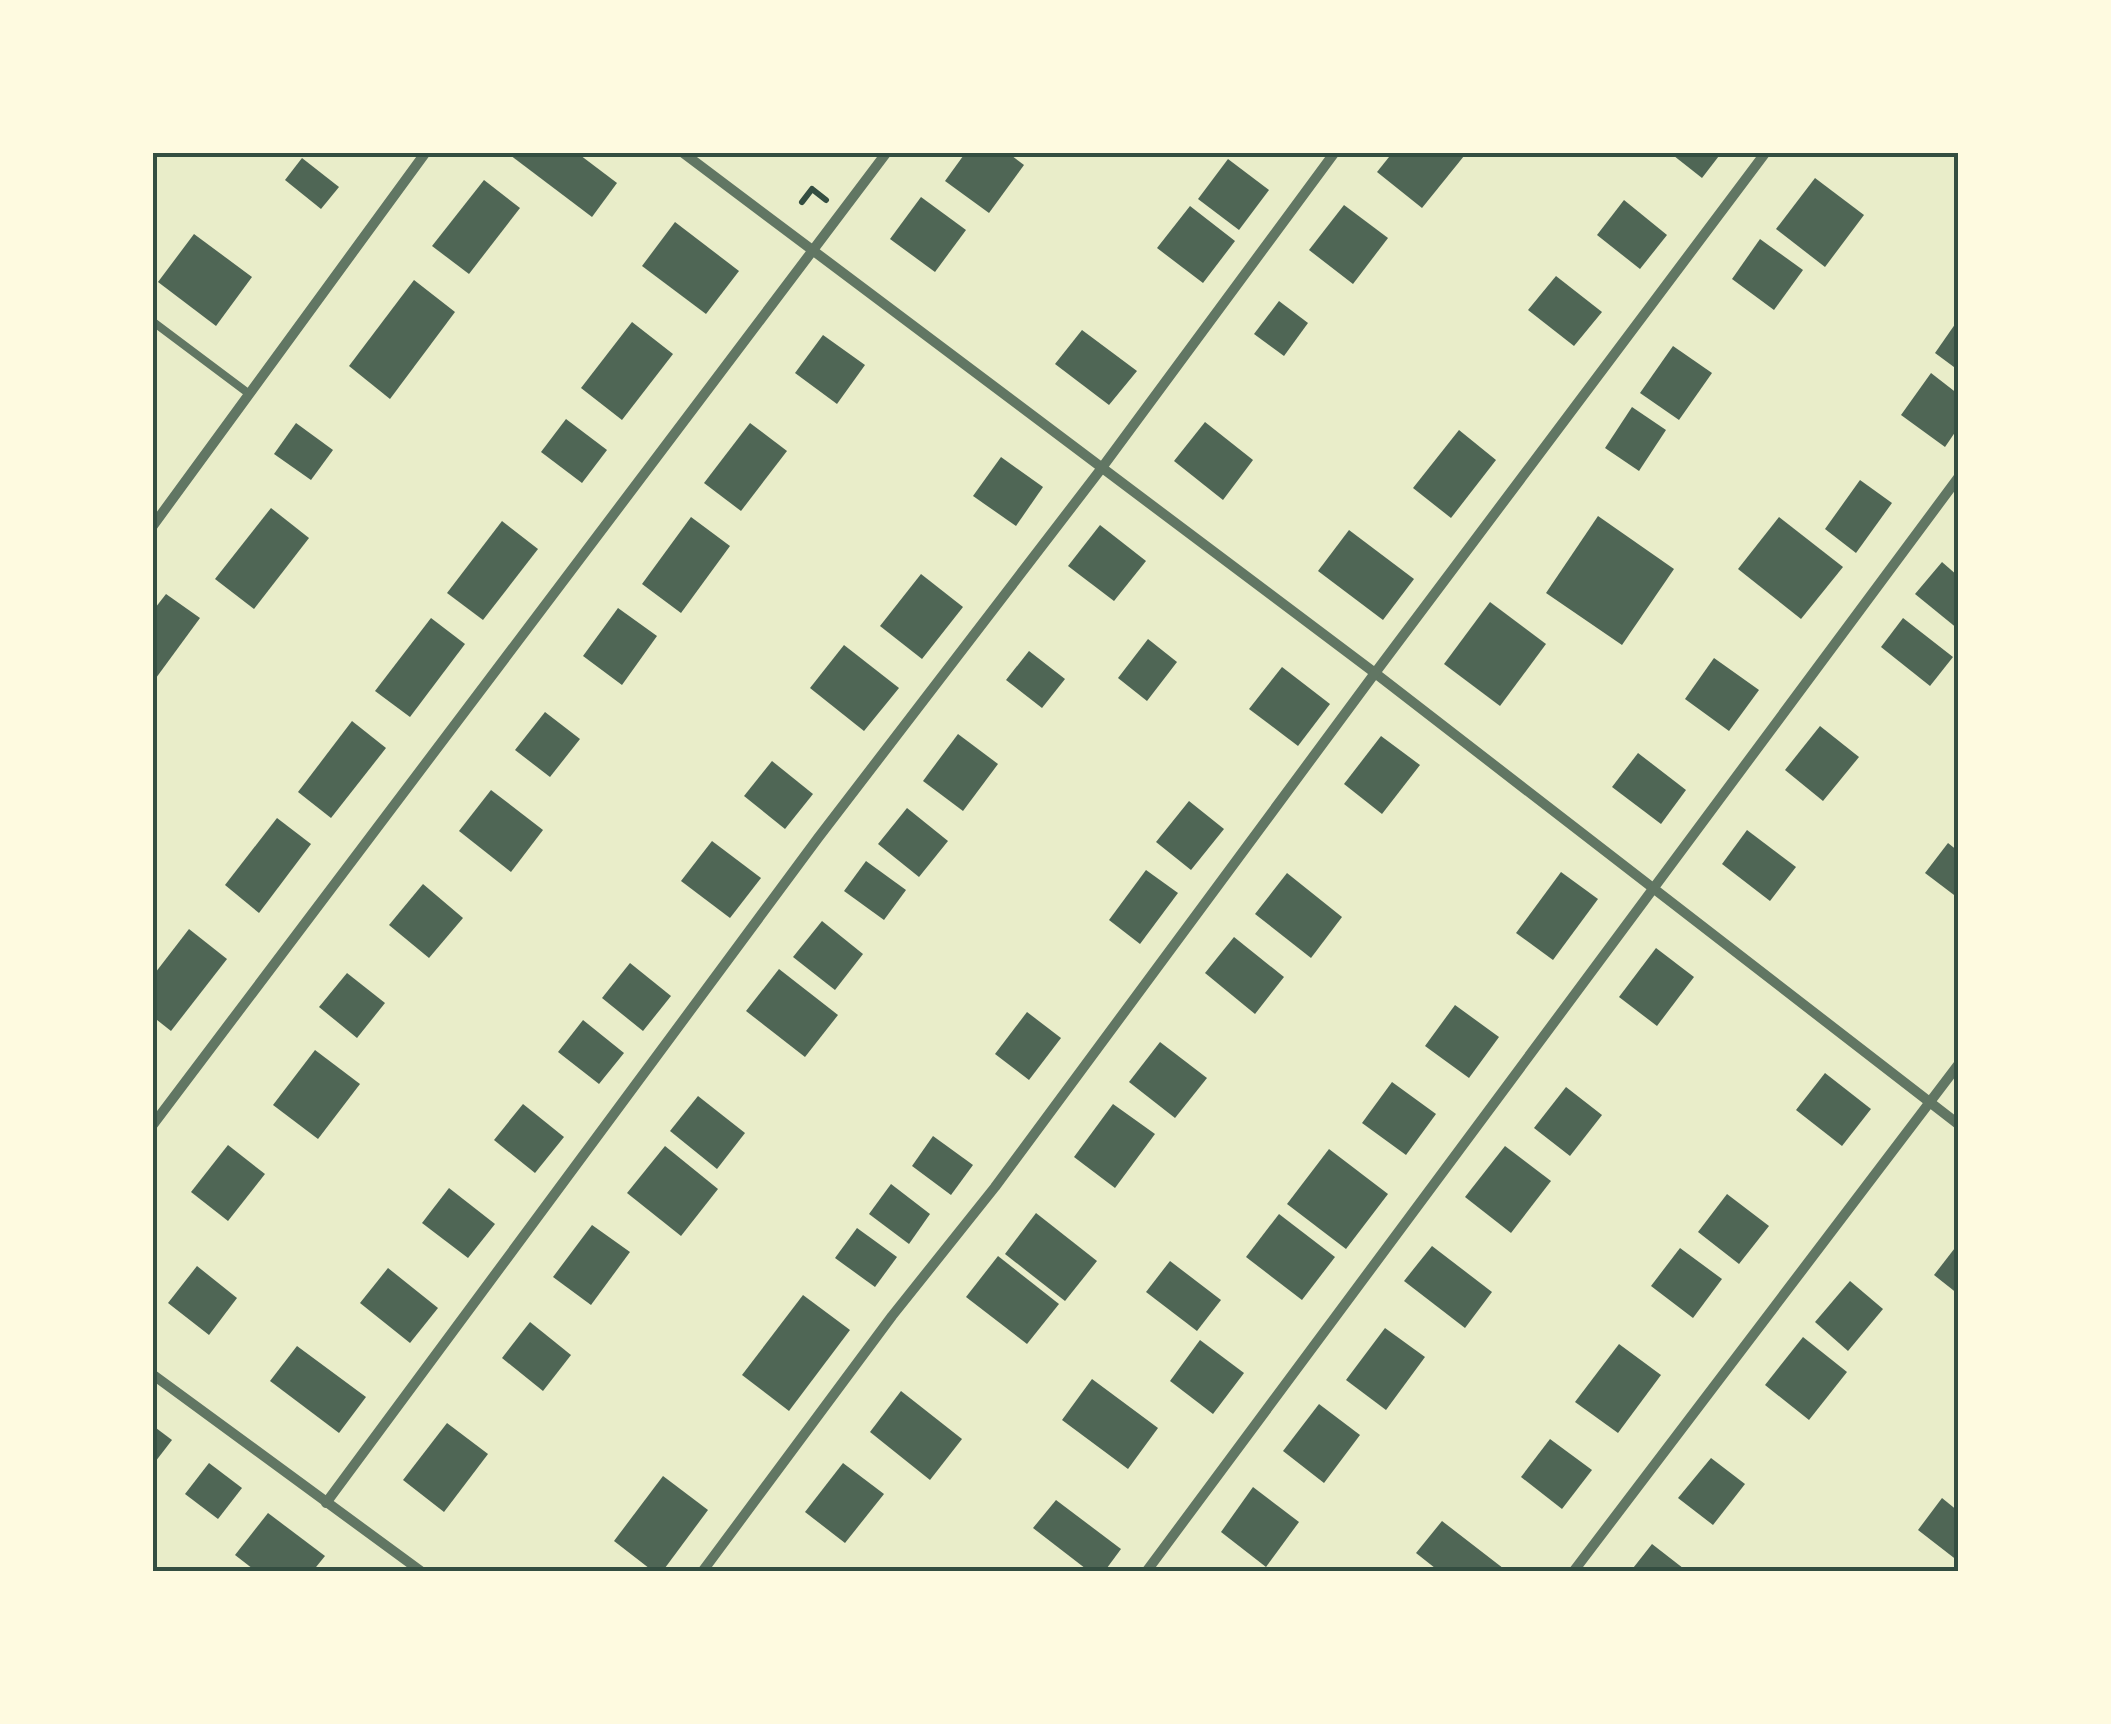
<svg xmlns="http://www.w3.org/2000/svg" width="2111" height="1724" font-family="'Nunito Sans',sans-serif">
	<rect width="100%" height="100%" fill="#e9edc9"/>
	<g fill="#4f6655">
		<polygon points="506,152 576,152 617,183 592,217"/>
		<polygon points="966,152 1007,152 1024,165 989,213 945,181"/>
		<polygon points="1393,152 1460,152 1464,156 1422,208 1377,172"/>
		<polygon points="1669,152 1722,152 1702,178"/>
		<polygon points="302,158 339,187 321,209 285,180"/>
		<polygon points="1228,159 1269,190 1239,230 1198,199"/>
		<polygon points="1815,178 1864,215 1825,267 1776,229"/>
		<polygon points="484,180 520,208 469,274 432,246"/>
		<polygon points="921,197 966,230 935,272 890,239"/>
		<polygon points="1624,200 1667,235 1640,269 1597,235"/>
		<polygon points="1344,205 1388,238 1353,284 1309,250"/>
		<polygon points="1190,206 1235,241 1203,283 1157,248"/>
		<polygon points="675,222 739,271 706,314 642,266"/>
		<polygon points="194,234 252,277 216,326 158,282"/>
		<polygon points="1760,239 1803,270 1774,310 1732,279"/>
		<polygon points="1556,276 1602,312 1574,346 1528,310"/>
		<polygon points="414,280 455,312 390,399 349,366"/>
		<polygon points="1279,301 1308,323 1284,356 1254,334"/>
		<polygon points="1958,320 1958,370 1935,353"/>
		<polygon points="632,322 673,354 622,420 581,388"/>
		<polygon points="1082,330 1137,371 1109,405 1055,364"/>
		<polygon points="823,335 865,365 837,404 795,373"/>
		<polygon points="1673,346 1712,373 1679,420 1640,393"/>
		<polygon points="1931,373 1958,394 1958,428 1945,447 1901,415"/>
		<polygon points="1632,407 1666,430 1639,471 1605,448"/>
		<polygon points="566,419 607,450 582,483 541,452"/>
		<polygon points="1205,422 1253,460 1223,500 1174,461"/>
		<polygon points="296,423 333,450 311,480 274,454"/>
		<polygon points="750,423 787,451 741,511 704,483"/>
		<polygon points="1459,430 1496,460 1451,518 1413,488"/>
		<polygon points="1001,457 1043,487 1016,526 973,496"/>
		<polygon points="1860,480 1892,503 1856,553 1825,529"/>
		<polygon points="271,508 309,538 254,609 215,579"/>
		<polygon points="1598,516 1674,569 1622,645 1546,593"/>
		<polygon points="691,517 730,546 681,613 642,584"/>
		<polygon points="1779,517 1843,567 1801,619 1738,569"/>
		<polygon points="502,521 538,549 483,620 447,593"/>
		<polygon points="1100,525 1146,561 1114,601 1068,566"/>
		<polygon points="1349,530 1414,579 1383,620 1318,571"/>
		<polygon points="1942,562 1958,576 1958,629 1915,594"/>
		<polygon points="921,574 963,607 922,659 880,626"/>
		<polygon points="166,594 200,618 156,678 152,675 152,612"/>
		<polygon points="1490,602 1546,644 1500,706 1444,664"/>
		<polygon points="618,608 657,636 622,685 583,656"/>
		<polygon points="431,618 465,644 410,717 375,691"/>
		<polygon points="1903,618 1953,657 1930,686 1881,647"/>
		<polygon points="1148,639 1177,662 1147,701 1118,678"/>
		<polygon points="844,645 899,688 864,731 810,688"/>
		<polygon points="1029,651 1065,679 1042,708 1006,680"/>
		<polygon points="1714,658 1759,690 1729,731 1685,699"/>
		<polygon points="1282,667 1330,704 1298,746 1249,709"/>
		<polygon points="545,712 580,739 550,777 515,750"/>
		<polygon points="352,721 386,748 331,818 298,792"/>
		<polygon points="1820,726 1859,757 1823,801 1785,770"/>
		<polygon points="958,734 998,764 963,811 923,781"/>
		<polygon points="1381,736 1420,765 1382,814 1344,784"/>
		<polygon points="1638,753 1686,790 1661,824 1612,787"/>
		<polygon points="772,761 813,794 785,829 744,796"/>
		<polygon points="491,790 543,830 511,872 459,831"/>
		<polygon points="1189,801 1224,829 1191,870 1156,842"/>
		<polygon points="907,808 948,841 919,877 878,844"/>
		<polygon points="277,818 311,844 259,913 225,885"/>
		<polygon points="1747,830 1796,867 1770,901 1722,864"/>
		<polygon points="712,841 761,878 730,918 681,881"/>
		<polygon points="1948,843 1958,851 1958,898 1925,873"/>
		<polygon points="866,861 906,890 884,920 844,891"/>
		<polygon points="1146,870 1178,893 1140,944 1109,920"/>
		<polygon points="1561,872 1598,899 1553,960 1516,933"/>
		<polygon points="1287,873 1342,917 1311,958 1255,914"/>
		<polygon points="423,884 463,918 429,958 389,925"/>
		<polygon points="822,921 863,954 835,990 793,957"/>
		<polygon points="189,929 227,959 171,1031 152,1016 152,977"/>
		<polygon points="1234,937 1284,977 1255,1014 1205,973"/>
		<polygon points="1656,948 1694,977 1657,1026 1619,997"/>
		<polygon points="630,963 671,996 643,1031 602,998"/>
		<polygon points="779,969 838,1015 805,1057 746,1011"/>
		<polygon points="347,973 385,1003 357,1038 319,1007"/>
		<polygon points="1455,1005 1499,1037 1469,1078 1425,1046"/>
		<polygon points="1027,1012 1061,1038 1029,1080 995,1054"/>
		<polygon points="583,1020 624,1053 599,1084 558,1052"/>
		<polygon points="1160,1042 1207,1078 1175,1118 1129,1082"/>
		<polygon points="315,1050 360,1084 318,1139 273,1105"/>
		<polygon points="1825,1073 1871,1109 1842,1146 1796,1110"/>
		<polygon points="1392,1082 1436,1114 1406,1155 1362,1123"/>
		<polygon points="1566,1087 1602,1115 1570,1156 1534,1128"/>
		<polygon points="698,1096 745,1133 717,1169 670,1131"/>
		<polygon points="523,1104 564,1137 535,1173 494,1140"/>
		<polygon points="1113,1104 1155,1134 1115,1188 1074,1157"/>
		<polygon points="933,1136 973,1165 951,1195 912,1166"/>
		<polygon points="228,1145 265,1174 228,1221 191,1192"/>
		<polygon points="665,1146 718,1189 681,1236 627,1193"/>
		<polygon points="1505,1146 1551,1181 1511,1233 1465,1197"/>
		<polygon points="1329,1149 1388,1194 1346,1249 1287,1204"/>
		<polygon points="891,1184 930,1214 909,1244 869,1214"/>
		<polygon points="449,1188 495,1224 468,1258 422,1223"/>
		<polygon points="1727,1194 1769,1226 1739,1264 1698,1232"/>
		<polygon points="1036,1213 1097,1261 1065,1301 1005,1254"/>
		<polygon points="1279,1214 1335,1257 1302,1300 1246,1257"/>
		<polygon points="592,1225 630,1252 591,1305 553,1277"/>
		<polygon points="857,1228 897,1257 875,1287 835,1258"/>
		<polygon points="1958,1244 1958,1294 1934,1275"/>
		<polygon points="1432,1246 1492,1292 1465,1328 1404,1281"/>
		<polygon points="1680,1248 1722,1279 1693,1318 1651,1286"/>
		<polygon points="998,1256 1059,1304 1027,1344 966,1297"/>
		<polygon points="1170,1261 1221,1300 1197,1331 1146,1292"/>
		<polygon points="197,1266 237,1298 209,1335 168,1303"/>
		<polygon points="388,1268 438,1308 410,1343 360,1303"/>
		<polygon points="1850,1281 1883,1309 1848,1351 1815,1322"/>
		<polygon points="803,1295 850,1330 789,1411 742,1375"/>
		<polygon points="530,1322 571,1355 543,1391 502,1358"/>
		<polygon points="1385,1328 1425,1357 1386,1410 1346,1380"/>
		<polygon points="1803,1337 1847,1372 1809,1420 1765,1385"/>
		<polygon points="1200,1340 1244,1373 1213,1414 1170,1381"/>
		<polygon points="1619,1344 1661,1375 1618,1433 1575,1402"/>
		<polygon points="297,1346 366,1397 339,1433 270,1381"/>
		<polygon points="1092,1379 1158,1428 1128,1469 1062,1420"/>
		<polygon points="901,1391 962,1439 930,1480 870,1432"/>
		<polygon points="1319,1404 1360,1435 1324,1483 1283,1451"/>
		<polygon points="447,1423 488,1454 444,1512 403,1480"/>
		<polygon points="152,1425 172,1440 152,1466"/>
		<polygon points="1550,1439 1592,1470 1562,1509 1521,1477"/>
		<polygon points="1711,1458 1745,1484 1713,1525 1678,1498"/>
		<polygon points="209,1463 242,1488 218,1519 185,1494"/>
		<polygon points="843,1463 884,1494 845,1543 805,1512"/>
		<polygon points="663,1476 708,1510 662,1572 654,1572 614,1541"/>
		<polygon points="1253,1487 1299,1522 1266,1567 1221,1532"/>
		<polygon points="1942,1498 1958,1511 1958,1561 1918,1530"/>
		<polygon points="1056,1500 1121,1549 1104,1572 1090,1572 1033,1528"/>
		<polygon points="268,1513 325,1556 312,1572 257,1572 235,1555"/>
		<polygon points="1442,1521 1508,1572 1440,1572 1416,1553"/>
		<polygon points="1652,1544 1688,1572 1630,1572"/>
	</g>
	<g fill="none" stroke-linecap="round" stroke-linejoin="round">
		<polyline stroke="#344e41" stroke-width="6" points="802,202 812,189 826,200"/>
		<polyline stroke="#617663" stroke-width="8" points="152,321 248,393"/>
		<g stroke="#617663" stroke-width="10">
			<polyline points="682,152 1375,673 1958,1124"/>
			<polyline points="152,527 426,152"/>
			<polyline points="152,1126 887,152"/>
			<polyline points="152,1374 422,1572"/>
			<polyline points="326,1503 818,838 1101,469 1335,152"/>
			<polyline points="702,1572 892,1316 995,1187 1375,673 1766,152"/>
			<polyline points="1146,1572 1958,478"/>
			<polyline points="1573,1572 1958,1065"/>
		</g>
	</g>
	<rect width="2111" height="1724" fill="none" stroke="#fefae0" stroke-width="310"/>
	<rect x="155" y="155" width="1801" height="1414" fill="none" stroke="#344e41" stroke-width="4"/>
</svg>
